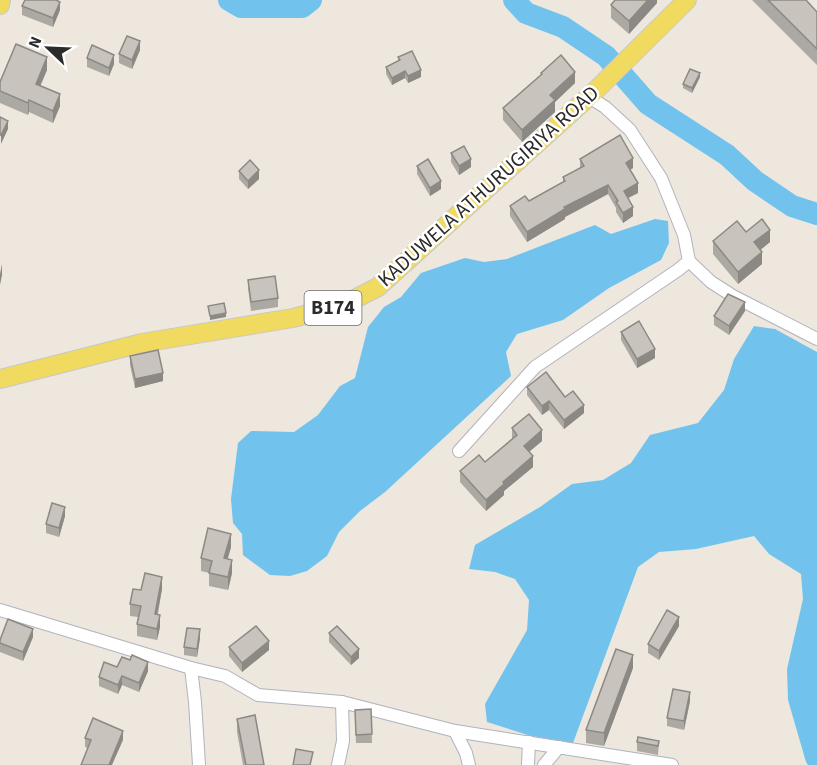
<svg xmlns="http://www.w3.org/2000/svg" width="817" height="765" font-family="'Source Sans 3',sans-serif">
	<rect width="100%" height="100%" fill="#ede7dd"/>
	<g fill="#71c3ee">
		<polygon points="655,219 668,221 669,243 661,260 609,288 563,320 517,334 506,352 511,376 385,492 360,511 339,532 327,556 307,571 290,576 270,575 243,555 242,534 233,523 231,499 238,443 251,431 294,432 318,415 340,386 355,378 368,327 384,307 401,297 421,273 465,258 484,262 507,259 595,225 611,234"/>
		<polygon points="754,326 775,329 817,352 817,765 808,765 806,762 788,700 787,669 803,599 801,574 769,554 754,536 696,549 659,552 638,567 573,743 531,736 487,722 485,704 527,630 529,600 515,579 495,572 469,569 475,545 540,507 572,484 603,480 631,463 650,435 698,423 724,390 734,359"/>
	</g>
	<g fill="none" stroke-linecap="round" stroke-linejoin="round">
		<g stroke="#71c3ee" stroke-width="22">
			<polyline points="229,0 241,7 302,7 311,0"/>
			<polyline points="514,0 526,13 563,27 606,56 648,104 727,155 755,181 792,206 817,214"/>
		</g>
		<defs>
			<g id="street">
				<polyline points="589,97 605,107 630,130 661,178 684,235 689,261 711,282 733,296 817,339"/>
				<polyline points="459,451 535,367 678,270 689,261"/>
				<polyline points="0,610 191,668 225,676 258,695 342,702 455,731 672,765"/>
				<polyline points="191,668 195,702 199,765"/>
				<polyline points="455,731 466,753 469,765"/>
				<polyline points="338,765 343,741 342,702"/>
				<polyline points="528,765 529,742"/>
				<polyline points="544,765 559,747"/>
			</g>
			<g id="primary">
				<polyline points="0,5 1,0"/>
				<polyline points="0,379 142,343 293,318 343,305 378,287 594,92 687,0"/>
			</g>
		</defs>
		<use href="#street" stroke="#b1b2bf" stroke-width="14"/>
		<use href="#primary" stroke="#c8c8c8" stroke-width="20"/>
		<use href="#street" stroke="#fff" stroke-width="12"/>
		<use href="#primary" stroke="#f0da5f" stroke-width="18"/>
	</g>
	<g fill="#aca9a3">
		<polygon points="657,0 657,3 629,34 611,18 611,5"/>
		<polygon points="752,0 806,0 817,12 817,65"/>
		<polygon points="22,6 60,10 53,27 22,15"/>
		<polygon points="140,50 132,69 119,63 119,54"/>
		<polygon points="398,57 421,77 408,83 405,78 392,85 386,74 386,67 398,61"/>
		<polygon points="87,58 114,64 109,76 87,67"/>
		<polygon points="47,70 40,86 60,106 53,123 29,112 28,115 0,103 0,82"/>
		<polygon points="541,73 575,83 555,102 555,112 522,142 503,120 503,108 541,75"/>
		<polygon points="700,77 692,93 683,88 683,84"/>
		<polygon points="451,153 471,167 459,175 451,162"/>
		<polygon points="580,159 633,168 630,170 638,193 628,198 633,216 623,223 616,212 616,208 608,194 565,217 565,219 527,242 510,216 510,206 529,201 563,182 563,177 580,168"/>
		<polygon points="417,166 441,189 430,196 417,174"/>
		<polygon points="239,171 259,179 248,189 239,179"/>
		<polygon points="746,232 770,242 760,250 762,264 738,284 713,254 713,241"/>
		<polygon points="248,280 278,298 278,307 251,311 248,288"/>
		<polygon points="745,311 729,335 714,325 714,316"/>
		<polygon points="621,332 655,358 637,368 621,340"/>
		<polygon points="130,356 163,381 135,388 130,365"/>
		<polygon points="527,387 565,397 584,413 564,429 549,410 542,415 527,395"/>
		<polygon points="512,428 542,441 529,452 533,467 504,491 504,495 486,511 460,482 460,471 485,462 512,439"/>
		<polygon points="65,516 59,537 46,533 46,524"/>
		<polygon points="231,547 228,558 232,573 228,590 209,586 209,573 201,571 201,558"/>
		<polygon points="162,589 158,614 160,627 157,640 137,636 137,624 138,617 130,616 130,604 141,590"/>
		<polygon points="679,626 659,660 648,653 648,644"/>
		<polygon points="329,633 359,658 351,665 329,642"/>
		<polygon points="33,637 23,661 0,652 0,640"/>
		<polygon points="200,638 197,657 184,655 184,647"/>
		<polygon points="229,647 269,650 242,672 229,656"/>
		<polygon points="117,667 148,671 139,692 122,685 118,694 99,686 99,677"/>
		<polygon points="633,668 604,746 586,743 586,730"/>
		<polygon points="690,701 684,730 667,726 667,718"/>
		<polygon points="371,709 372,743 356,743 355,718"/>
		<polygon points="237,719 264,765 243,765 237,732"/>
		<polygon points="85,738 123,740 88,748 85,747"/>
		<polygon points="659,741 658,755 637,751 637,742"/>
	</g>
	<g fill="#8c8984">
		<polygon points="648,0 657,0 657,3 629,34 629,21"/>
		<polygon points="60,2 60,10 53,27 53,18"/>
		<polygon points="140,41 140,50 132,69 132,60"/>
		<polygon points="114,55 114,64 109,76 109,68"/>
		<polygon points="47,57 47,70 36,96 36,84"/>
		<polygon points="421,70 421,77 408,83 408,76"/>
		<polygon points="405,71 405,78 392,85 392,78"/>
		<polygon points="575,72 575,83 555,102 555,112 522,142 522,130 550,95"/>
		<polygon points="700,73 700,77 692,93 692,88"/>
		<polygon points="60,94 60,106 53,123 53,111"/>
		<polygon points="29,100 29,112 28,115 28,103"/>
		<polygon points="8,121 8,129 1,144 1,135"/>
		<polygon points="633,158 633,168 626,172 626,163"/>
		<polygon points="471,159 471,167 459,175 459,166"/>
		<polygon points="259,170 259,179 248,189 248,181"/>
		<polygon points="441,181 441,189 430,196 430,188"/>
		<polygon points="638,183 638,193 624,200 624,191"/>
		<polygon points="608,185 608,194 565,217 565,219 527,242 527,232 564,207"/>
		<polygon points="633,207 633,216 623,223 623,213"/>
		<polygon points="770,230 770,242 754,255 754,242"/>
		<polygon points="762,252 762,264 738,284 738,272"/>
		<polygon points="2,264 2,275 0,285 0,274"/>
		<polygon points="745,302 745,311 729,335 729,326"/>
		<polygon points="226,313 226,317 210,320 210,316"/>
		<polygon points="655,349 655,358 637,368 637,359"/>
		<polygon points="163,373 163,381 135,388 135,379"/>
		<polygon points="549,401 549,410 542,415 542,406"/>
		<polygon points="584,405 584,413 564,429 564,420"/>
		<polygon points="542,430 542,441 524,456 524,446"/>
		<polygon points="533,456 533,467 504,491 504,495 486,511 486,500 503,482"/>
		<polygon points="65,507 65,516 59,537 59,528"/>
		<polygon points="231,534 231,547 224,571 224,558"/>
		<polygon points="232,560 232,573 228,590 228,577"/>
		<polygon points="162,577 162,589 155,625 155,614"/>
		<polygon points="160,615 160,627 157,640 157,629"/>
		<polygon points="679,617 679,626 659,660 659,651"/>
		<polygon points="33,629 33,637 23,661 23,652"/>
		<polygon points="200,629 200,638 197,657 197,649"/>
		<polygon points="269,641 269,650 242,672 242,663"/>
		<polygon points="359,649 359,658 351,665 351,657"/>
		<polygon points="633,655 633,668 604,746 604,733"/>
		<polygon points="148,662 148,671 139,692 139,683"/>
		<polygon points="122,676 122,685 118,694 118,685"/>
		<polygon points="690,692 690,701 684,730 684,721"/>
		<polygon points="123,731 123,740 112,765 109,765"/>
	</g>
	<g fill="#c8c4bd" stroke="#8c8984" stroke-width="1.5">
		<polygon points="25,0 56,0 60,2 53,18 22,6"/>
		<polygon points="615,0 648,0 629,21 611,5"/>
		<polygon points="768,0 806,0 817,12 817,49"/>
		<polygon points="127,36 140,41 132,60 119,54"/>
		<polygon points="16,44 47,57 36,84 60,94 53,111 29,100 28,103 0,91 0,82"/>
		<polygon points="92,45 114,55 109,68 87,58"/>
		<polygon points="412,51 421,70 408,76 405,71 392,78 386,67 400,60 398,57"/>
		<polygon points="561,55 575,72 550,95 555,100 522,130 503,108 542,74 541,73"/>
		<polygon points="690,69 700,73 692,88 683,84"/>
		<polygon points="0,117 8,121 1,135 0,135"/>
		<polygon points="620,135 633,158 626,163 638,183 624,191 633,207 623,213 616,202 618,201 608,185 564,207 565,209 527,232 510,206 525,196 529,201 565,181 563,177 584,166 580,159"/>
		<polygon points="464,146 471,159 459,166 451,153"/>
		<polygon points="428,159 441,181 430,188 417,166"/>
		<polygon points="250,160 259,170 248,181 239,171"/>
		<polygon points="762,219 770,230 754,242 762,252 738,272 713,241 737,221 746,232"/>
		<polygon points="275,276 278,298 251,302 248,280"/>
		<polygon points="728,294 745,302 729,326 714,316"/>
		<polygon points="224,303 226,313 210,316 208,306"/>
		<polygon points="639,321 655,349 637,359 621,332"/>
		<polygon points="158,350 163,373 135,379 130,356"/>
		<polygon points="546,372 565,397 573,391 584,405 564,420 549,401 542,406 527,387"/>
		<polygon points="529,414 542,430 524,446 533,456 503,482 504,484 486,500 460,471 479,455 485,462 517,435 512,428"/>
		<polygon points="52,503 65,507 59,528 46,524"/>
		<polygon points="208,528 231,534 224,558 232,560 228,577 209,573 212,561 201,558"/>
		<polygon points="145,573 162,577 155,614 160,615 157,629 137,624 141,606 130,604 133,589 141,590"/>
		<polygon points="667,610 679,617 659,651 648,644"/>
		<polygon points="8,619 33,629 23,652 0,643 0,640"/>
		<polygon points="256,626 269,641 242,663 229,647"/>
		<polygon points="337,626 359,649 351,657 329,633"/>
		<polygon points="187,628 200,629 197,649 184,647"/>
		<polygon points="616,649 633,655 604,733 586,730"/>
		<polygon points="132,655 148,662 139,683 122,676 118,685 99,677 104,662 117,667 122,657 130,660"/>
		<polygon points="673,689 690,692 684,721 667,718"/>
		<polygon points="371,709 372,734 356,735 355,710"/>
		<polygon points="255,715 264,765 246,765 237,719"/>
		<polygon points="93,718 123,731 109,765 81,765 91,740 85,738"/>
		<polygon points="638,737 659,741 658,746 637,742"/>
		<polygon points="296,749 313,752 310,765 293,765"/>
	</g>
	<g text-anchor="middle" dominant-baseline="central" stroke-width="5" stroke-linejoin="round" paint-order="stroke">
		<rect fill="#fff" stroke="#6b6b6b" stroke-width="1.5" x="304.5" y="291" width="57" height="34" rx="4.5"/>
		<g font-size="20" font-weight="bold" fill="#2b2b2b">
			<text x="333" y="308">B174</text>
		</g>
		<g font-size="21" fill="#2b2b2b" stroke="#fff">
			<text transform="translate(488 186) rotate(-42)">KADUWELA ATHURUGIRIYA ROAD</text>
		</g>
	</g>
	<g transform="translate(48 48) rotate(293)" stroke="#ffffff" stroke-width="4.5" paint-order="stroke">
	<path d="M0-4.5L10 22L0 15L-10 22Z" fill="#2b2b2b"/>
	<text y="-9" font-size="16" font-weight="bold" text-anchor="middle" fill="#2b2b2b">N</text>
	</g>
</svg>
